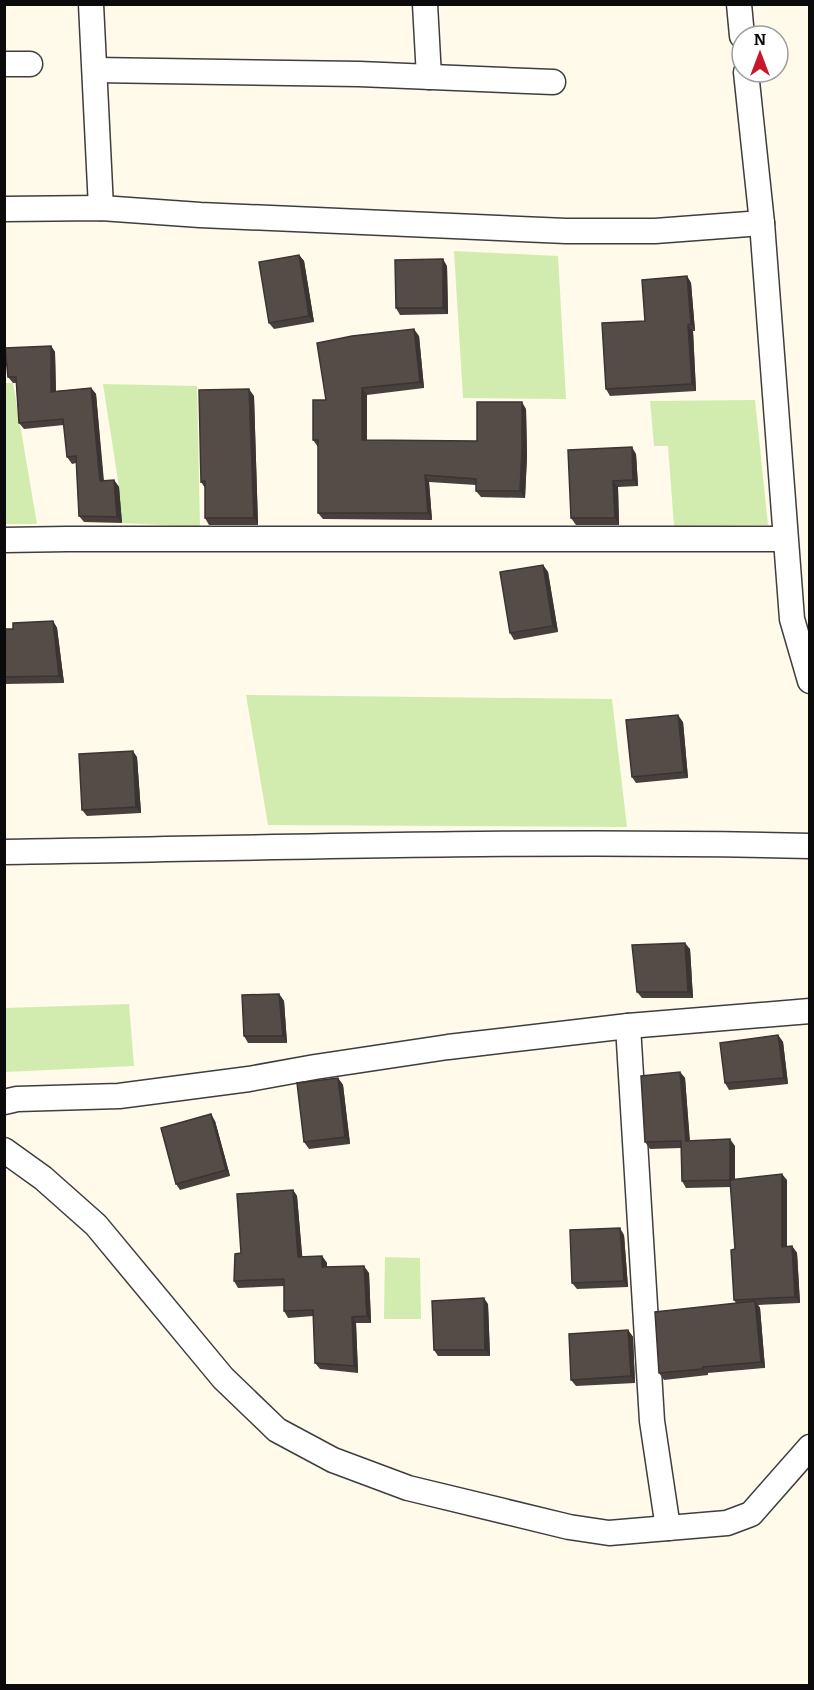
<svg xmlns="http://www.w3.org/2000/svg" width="814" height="1690" font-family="Bitter,serif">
	<rect width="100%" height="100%" fill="#fffae9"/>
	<g fill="#d2ecb0">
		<polygon points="454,251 558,256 566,399 463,398"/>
		<polygon points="5,383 13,383 37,524 5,524"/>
		<polygon points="103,384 197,386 200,527 122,523 119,487"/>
		<polygon points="755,400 768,525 674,526 668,446 654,446 650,401"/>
		<polygon points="246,695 612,699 627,827 268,825"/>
		<polygon points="129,1004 134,1066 5,1072 5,1008"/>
		<polygon points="385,1257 420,1258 421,1319 384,1319"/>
	</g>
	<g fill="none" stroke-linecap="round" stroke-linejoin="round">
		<defs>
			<g id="street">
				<polyline points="91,4 101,208"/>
				<polyline points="425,4 429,77"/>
				<polyline points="739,4 742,36"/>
				<polyline points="4,64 30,64"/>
				<polyline points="95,70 359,74 553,82"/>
				<polyline points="746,72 762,223 792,619 810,681"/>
				<polyline points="4,209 101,208 200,215 566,231 655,231 762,223"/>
				<polyline points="4,540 67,539 785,539"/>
				<path d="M4,852c269,-4 537,-13 806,-6"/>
				<polyline points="628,1026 652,1421 668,1528"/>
				<polyline points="4,1102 17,1099 119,1096 249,1079 315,1067 448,1047 628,1026 810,1011"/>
				<polyline points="4,1150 43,1178 96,1225 223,1378 277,1430 333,1460 408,1488 569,1527 609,1533 727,1523 751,1514 810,1447"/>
			</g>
		</defs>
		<use href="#street" stroke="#3e3e3e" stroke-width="27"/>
		<use href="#street" stroke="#fff" stroke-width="24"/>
	</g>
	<g fill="#49403d">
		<polygon points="299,255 304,261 314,322 274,329 269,323"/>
		<polygon points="447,266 448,314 400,315 396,308"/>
		<polygon points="687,276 691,283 695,331 693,331 696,391 610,396 606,389 645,321"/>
		<polygon points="419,336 424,388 367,395 367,440 477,441 526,409 527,456 525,498 481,497 476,491 476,485 429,482 432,520 323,519 318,513 318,447 313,440 326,400"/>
		<polygon points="51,346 55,352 56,391 91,388 96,394 104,481 114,480 119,487 122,523 84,522 79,516 76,463 72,464 67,457 64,425 24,429 19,423 16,383 13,383 8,377"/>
		<polygon points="254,396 258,525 209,525 205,518 205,488 201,482"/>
		<polygon points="636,454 638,486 618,487 619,525 576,525 571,518"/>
		<polygon points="543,565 548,572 558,632 514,640 510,633"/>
		<polygon points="53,621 57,628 64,683 4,684 4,629 13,629"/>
		<polygon points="683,722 688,778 636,783 632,777"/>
		<polygon points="137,757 141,813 87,816 82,810"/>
		<polygon points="690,949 693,998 642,998 637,992"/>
		<polygon points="279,994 284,1001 287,1043 248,1043 244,1036"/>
		<polygon points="778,1035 783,1042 788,1084 729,1090 725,1083"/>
		<polygon points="680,1072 685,1078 690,1141 735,1146 735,1179 787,1180 787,1247 792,1246 797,1253 800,1303 758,1305 760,1308 765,1368 708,1373 708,1375 664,1380 659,1373 736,1303 734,1300 735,1249 731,1187 686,1188 682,1181 681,1148 650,1149 645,1142"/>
		<polygon points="338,1078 343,1085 350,1144 309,1149 304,1142"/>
		<polygon points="215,1121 230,1176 180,1190 176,1184"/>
		<polygon points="293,1190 297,1196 302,1257 322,1256 327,1263 327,1267 369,1273 371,1323 356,1323 358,1373 320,1369 315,1363 313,1316 288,1318 284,1311 284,1286 238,1288 234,1281 241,1253"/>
		<polygon points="624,1235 628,1287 577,1289 572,1283"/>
		<polygon points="488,1304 490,1356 438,1356 434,1350"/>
		<polygon points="628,1330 633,1337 635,1383 576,1386 571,1380"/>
	</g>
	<g fill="#3c3432">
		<polygon points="299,255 304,261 314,322 309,316"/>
		<polygon points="443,259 447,266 448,314 443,308"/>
		<polygon points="687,276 691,283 695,331 691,324"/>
		<polygon points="688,325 693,331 696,391 692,384"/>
		<polygon points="414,329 419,336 424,388 420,382"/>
		<polygon points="51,346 55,352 56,398 51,392"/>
		<polygon points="91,388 96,394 104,488 100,481"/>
		<polygon points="362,388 367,395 367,446 362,440"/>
		<polygon points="249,389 254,396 258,525 254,518"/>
		<polygon points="522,402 526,409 527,456 525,498 520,491"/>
		<polygon points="632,447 636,454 638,486 633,480"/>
		<polygon points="425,475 429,482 432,520 428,513"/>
		<polygon points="114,480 119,487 122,523 117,517"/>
		<polygon points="613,481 618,487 619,525 615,518"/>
		<polygon points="543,565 548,572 558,632 553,626"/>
		<polygon points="53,621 57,628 64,683 59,676"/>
		<polygon points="678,715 683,722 688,778 684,772"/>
		<polygon points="133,751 137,757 141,813 136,807"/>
		<polygon points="685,943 690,949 693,998 688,992"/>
		<polygon points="279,994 284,1001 287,1043 283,1036"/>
		<polygon points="778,1035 783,1042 788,1084 784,1078"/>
		<polygon points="680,1072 685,1078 690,1147 686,1141"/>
		<polygon points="338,1078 343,1085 350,1144 345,1137"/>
		<polygon points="211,1114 215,1121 230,1176 226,1170"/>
		<polygon points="730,1139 735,1146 735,1186 730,1180"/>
		<polygon points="782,1174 787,1180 787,1254 782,1247"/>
		<polygon points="293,1190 297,1196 303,1264 298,1257"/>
		<polygon points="620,1228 624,1235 628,1287 624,1281"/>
		<polygon points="792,1246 797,1253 800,1303 795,1297"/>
		<polygon points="322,1256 327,1263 327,1274 322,1267"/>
		<polygon points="364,1266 369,1273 371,1323 367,1316"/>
		<polygon points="484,1298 488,1304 490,1356 485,1350"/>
		<polygon points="755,1301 760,1308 765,1368 761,1362"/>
		<polygon points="352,1317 356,1323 358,1373 354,1366"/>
		<polygon points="628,1330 633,1337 635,1383 631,1376"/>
	</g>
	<g fill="#554b47" stroke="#3c3432" stroke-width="1.5">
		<polygon points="299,255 309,316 269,323 259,262"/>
		<polygon points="443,259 443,308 396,308 395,260"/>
		<polygon points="687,276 691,324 688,325 692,384 606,389 602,323 645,321 642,280"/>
		<polygon points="414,329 420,382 362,388 362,440 477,441 477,402 522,402 522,449 520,491 476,491 476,479 425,475 428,513 318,513 318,440 313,440 313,400 326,400 317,343 352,336"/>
		<polygon points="51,346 51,392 91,388 100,481 114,480 117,517 79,516 76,456 67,457 63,419 19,423 16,377 8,377 5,348"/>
		<polygon points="249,389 254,518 205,518 205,481 201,482 199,390"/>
		<polygon points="632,447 633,480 613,481 615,518 571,518 568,450"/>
		<polygon points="543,565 553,626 510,633 500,572"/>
		<polygon points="53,621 59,676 4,677 4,629 13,629 13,623"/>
		<polygon points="678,715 684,772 632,777 626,720"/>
		<polygon points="133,751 136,807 82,810 79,754"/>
		<polygon points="685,943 688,992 637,992 632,945"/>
		<polygon points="279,994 283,1036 244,1036 242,995"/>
		<polygon points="778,1035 784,1078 725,1083 720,1043"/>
		<polygon points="680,1072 686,1141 730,1139 730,1180 682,1181 681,1141 645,1142 641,1076"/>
		<polygon points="338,1078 345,1137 304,1142 297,1083"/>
		<polygon points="211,1114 226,1170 176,1184 161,1128"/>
		<polygon points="782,1174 782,1247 792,1246 795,1297 734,1300 731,1250 735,1249 730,1180"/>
		<polygon points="293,1190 298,1257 322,1256 322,1267 364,1266 367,1316 352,1317 354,1366 315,1363 313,1310 284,1311 284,1279 234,1281 235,1254 241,1253 237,1194"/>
		<polygon points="620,1228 624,1281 572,1283 570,1230"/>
		<polygon points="484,1298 485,1350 434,1350 432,1301"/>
		<polygon points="755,1301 761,1362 703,1367 703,1369 659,1373 655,1312"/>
		<polygon points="628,1330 631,1376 571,1380 569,1334"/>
	</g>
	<rect width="814" height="1690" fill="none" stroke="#0b0b0b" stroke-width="12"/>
	<g transform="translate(760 54)"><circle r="28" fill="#ffffff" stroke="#9d9d9d" stroke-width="1.5"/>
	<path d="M0-4.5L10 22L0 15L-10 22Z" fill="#c61829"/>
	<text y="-9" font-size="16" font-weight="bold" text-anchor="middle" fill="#0b0b0b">N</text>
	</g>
</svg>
